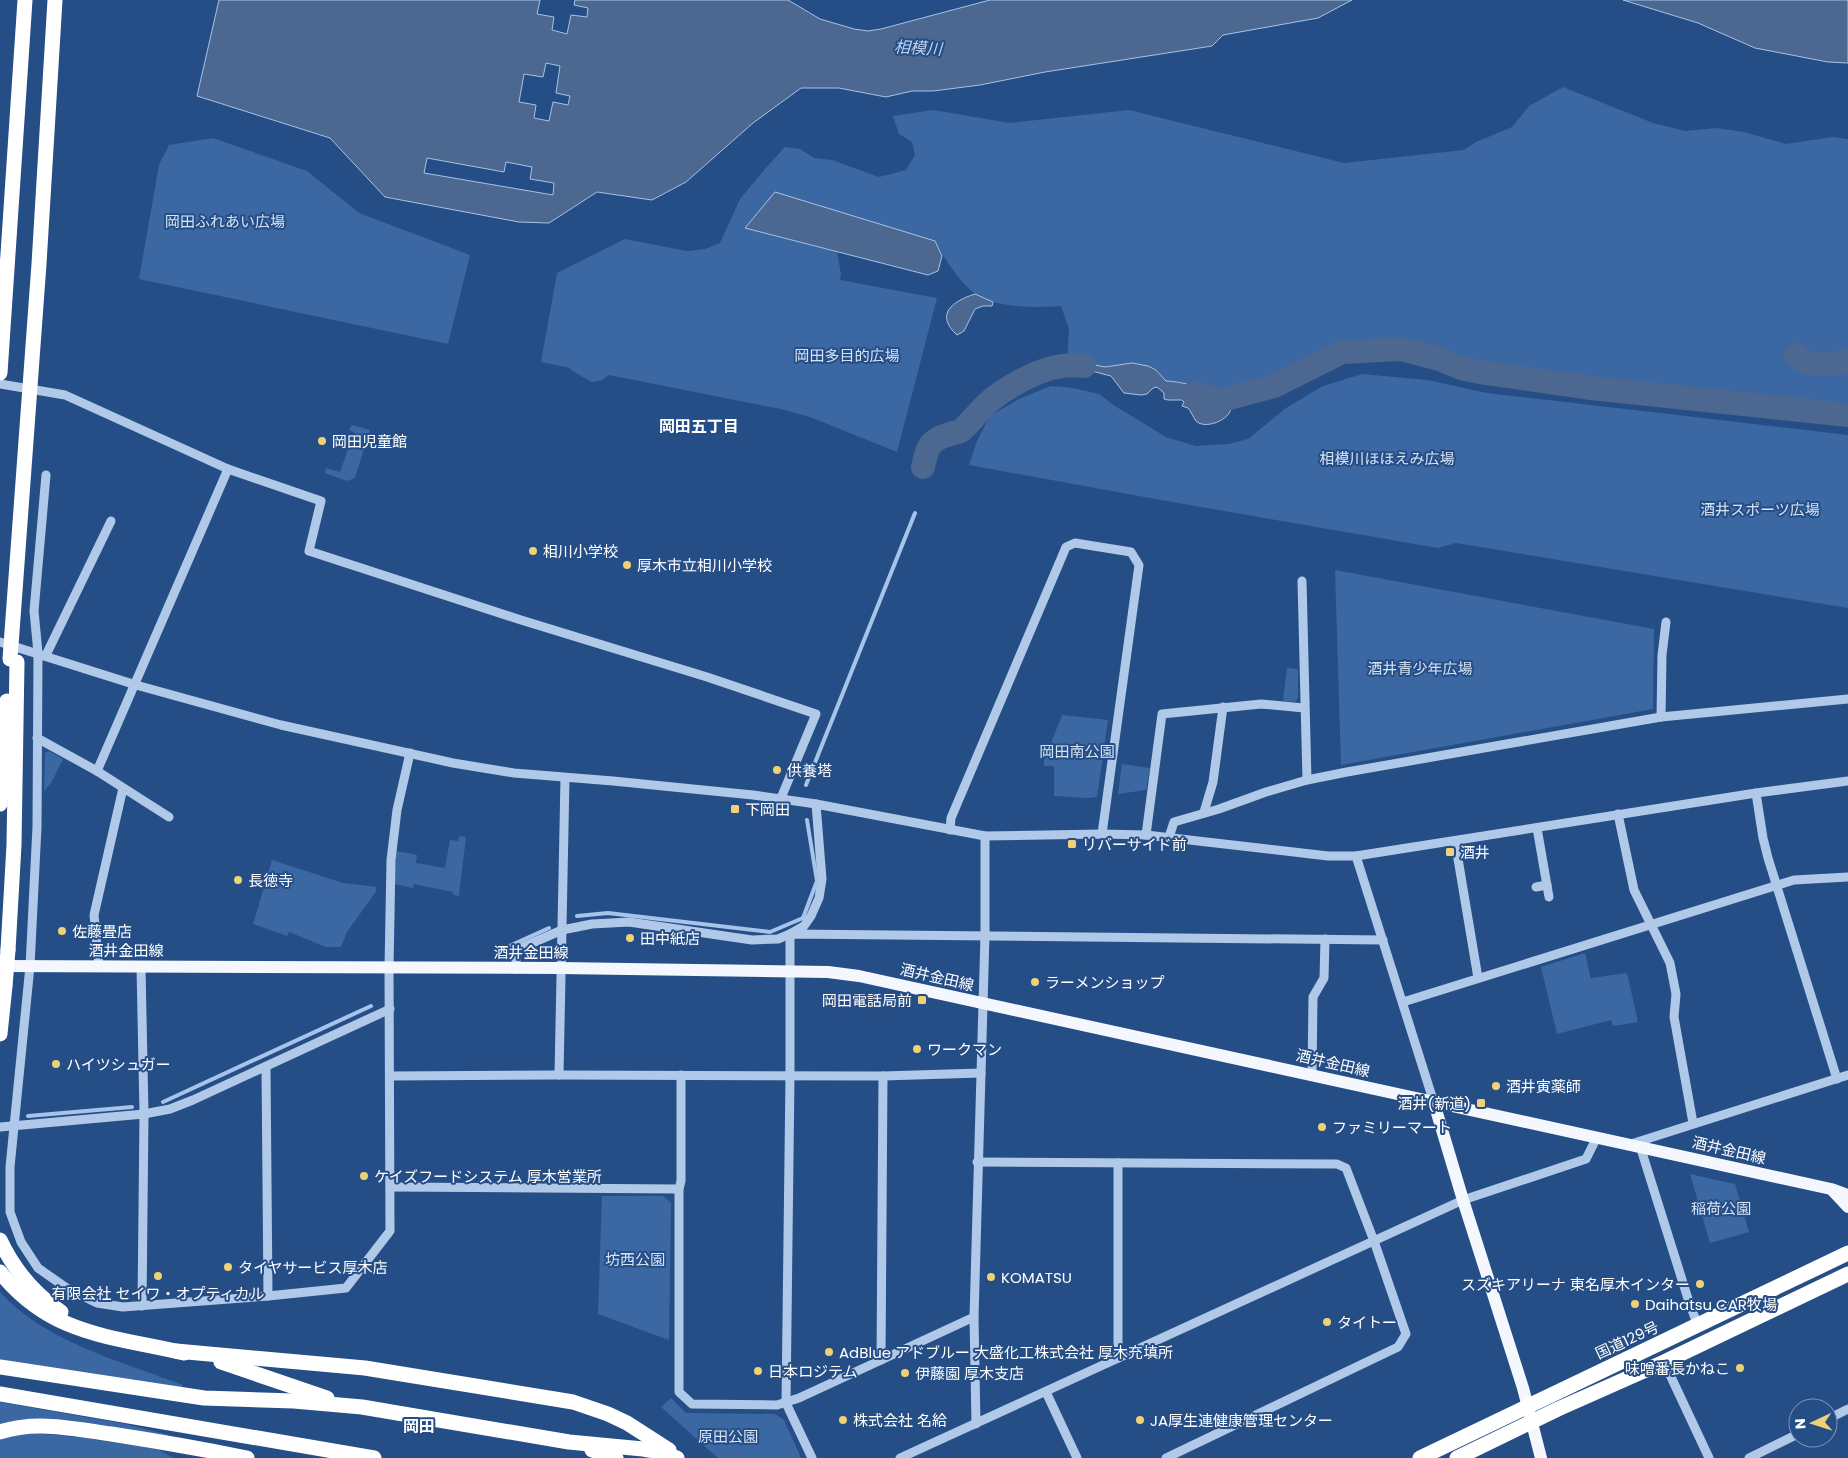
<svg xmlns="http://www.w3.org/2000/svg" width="1848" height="1458" font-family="Poppins,'Noto Sans JP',sans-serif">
	<rect width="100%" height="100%" fill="#264e86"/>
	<g fill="#3b67a3">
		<path d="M1563,87l90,36 32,8 31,-3 28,4 42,12 47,-7 15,2v218l-37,3 -15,-5 -5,6 40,9 17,-3v44l-280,-30 -76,-10 -30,-4 -24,-9 -27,-6 -60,7 -18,6 -51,24 -12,-10 -21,2 -27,15c-15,-7 -39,-16 -56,-15l-9,-11 -9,-4 -16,-3 -27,4 -25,-5 -13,1 2,-34 -8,-23c-22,2 -69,2 -87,-13 -14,-11 -31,-36 -39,-52l-189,-13 91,24 4,22 -1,6 97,18 -40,154 -87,-35 -29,-8 -172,-34 -7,5 -10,2 -18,-10 -4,-4 -29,-6 16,-89 68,-34 62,12 18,-2 15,-6 20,-44 25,-30 20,-22 15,2 14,9 18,2 47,17 27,-7 9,-15 -3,-13 -13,-8 -6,-18 40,-6 77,13 119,-13 215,53 120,-13 12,-8 36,-15 17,-21z"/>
		<polygon points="213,138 307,171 359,213 470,255 448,344 139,279 159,165 169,145"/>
		<polygon points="1362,374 1427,380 1487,393 1848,435 1848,608 1456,543 1438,548 1161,500 969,465 977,441 990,416 1019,399 1051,386 1073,388 1099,394 1115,406 1166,437 1196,446 1228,444 1248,439 1286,408 1323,386"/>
		<polygon points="352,425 370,430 355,478 347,481 325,473 326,468 340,472 354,432 349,430"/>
		<polygon points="1335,570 1654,629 1653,709 1341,765"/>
		<polygon points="1287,668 1298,669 1298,698 1295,702 1283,701"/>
		<polygon points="1062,715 1108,720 1097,797 1089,798 1054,796 1054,766 1044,766 1044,761"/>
		<polygon points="49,751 63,759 51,783 44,791 45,753"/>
		<polygon points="1122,764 1150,768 1146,790 1118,794"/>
		<polygon points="459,836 466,837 459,896 453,895 453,892 414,884 413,888 394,884 396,851 417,855 416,863 445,868 450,840 458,841"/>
		<polygon points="272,860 343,883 377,887 375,893 347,932 341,947 326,947 289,932 287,936 253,924"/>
		<polygon points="1585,953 1591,979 1592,978 1627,973 1638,1022 1613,1026 1611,1020 1557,1034 1541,967"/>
		<polygon points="1690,1174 1735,1184 1749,1232 1710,1243"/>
		<polygon points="602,1196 663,1196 671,1203 669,1340 598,1314"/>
		<path d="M0,1292c43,49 123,70 183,93l-1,3 -182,-27z"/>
		<polygon points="671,1398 686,1413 775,1414 784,1420 801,1458 718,1458 661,1407"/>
		<polygon points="0,1402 125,1424 169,1435 162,1436 13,1421 0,1424"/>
		<polygon points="32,1433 77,1437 158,1449 173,1458 0,1458 0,1438"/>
	</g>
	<g fill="#4c6790" stroke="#a6c3e9" fill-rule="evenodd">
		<path d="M219,0h321l-3,14 17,3 -2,13 15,4 4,-19 16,2 1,-9 -14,-3 1,-5h213l32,19 34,10 14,2 13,-2 109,-29h362l-34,18 -95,17 -11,11 -167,26 -65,13 -47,6h-21l-26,6 -47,-9h-38l-48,35 -67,59 -34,18 -55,-8 -48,31 -30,-1 -134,-25 -55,-59 -133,-42zM546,63l14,3 -4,27 14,3 -2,9 -15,-3 -4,19 -15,-3 2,-13 -17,-3 5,-28 19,3zM427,158l77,14 2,-10 26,5 -2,12 24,4 -1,12 -129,-22z"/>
		<polygon points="1623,0 1848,0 1848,63 1828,62 1755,48 1698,23"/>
		<polygon points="775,192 935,241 942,256 938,271 928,275 745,228"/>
		<path d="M975,294l18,8 -1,4h-9l-8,3 -11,22 -7,4c-23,-21 -4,-34 18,-41z"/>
		<path d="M1080,362l25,5 27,-4 16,3 8,4 10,11c12,0 65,10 65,27 -1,12 -26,22 -35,13 -3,-4 -5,-10 -8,-13l-6,-2 2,-4 -2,-2h-14l-4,-1v-6l-7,-6 -4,1 -6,6 -6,1 -17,-2 -13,-17 -39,-10c-6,4 -13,8 -20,5l-1,-3 10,-5z"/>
	</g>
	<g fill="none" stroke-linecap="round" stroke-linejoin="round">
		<g stroke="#a6c3e9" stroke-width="4">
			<polyline points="806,785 915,513"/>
			<polyline points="577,916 608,913 770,932 803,918 817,881 807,820"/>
			<polyline points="501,950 549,928"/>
			<polyline points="163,1102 371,1006"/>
			<polyline points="28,1116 132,1107"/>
		</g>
		<g stroke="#4c6790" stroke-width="24">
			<path d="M1796,355c12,14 35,8 52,7"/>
			<polyline points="1194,393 1218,400 1226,399 1274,386 1342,352 1400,349 1439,359 1461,368 1480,372 1591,388 1848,415"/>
			<path d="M923,467c5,-23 7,-27 30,-34 4,-1 8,-1 10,-4 11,-10 20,-24 32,-32 25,-18 58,-36 89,-31"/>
		</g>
		<g stroke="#b1c9e8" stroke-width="9">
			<polyline points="0,384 65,395 228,469 321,501 309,551 521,620 707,677 816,714 781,798"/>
			<polyline points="46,475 34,611 38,653 37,827 30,966 10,1167 10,1212 21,1242 38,1268 68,1289 97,1303 123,1307 268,1296 346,1288 390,1231 389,968 391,860 397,810 410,753"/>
			<polyline points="1302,581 1307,780"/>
			<polyline points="0,642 136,685 281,725 453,763 514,773 613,781 753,795 816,804 985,836 1102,834 1146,835 1328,856 1356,856 1756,793 1848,781"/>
			<polyline points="46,655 111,521"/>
			<polyline points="1661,717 1662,655 1666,622"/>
			<polyline points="37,738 97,771 169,817"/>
			<polyline points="97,771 228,469"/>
			<polyline points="1756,793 1763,838 1768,858 1837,1079"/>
			<polyline points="1204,812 1213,782 1223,707"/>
			<polyline points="1618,814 1634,890 1670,963 1676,994 1674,1017 1693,1123"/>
			<polyline points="1537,828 1549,897"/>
			<polyline points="950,830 951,818 1066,547 1075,543 1131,552 1139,565 1102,834"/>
			<polyline points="1146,835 1162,714 1261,704 1304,708"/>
			<polyline points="1169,837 1174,822 1219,809 1266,792 1307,780 1347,772 1661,717 1848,699"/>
			<polyline points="1455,841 1478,978"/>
			<polyline points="1356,856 1434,1103"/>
			<polyline points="1536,887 1547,885"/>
			<polyline points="99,966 94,915 123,788"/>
			<polyline points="141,967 144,1114 142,1306"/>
			<polyline points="516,969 516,950 562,930 592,924 629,922 752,940 778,939 790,934 804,926 811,916 819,898 822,879 816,804"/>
			<polyline points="1403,1002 1794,880 1848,877"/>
			<polyline points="266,1067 268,1296"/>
			<polyline points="559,1075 565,778"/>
			<polyline points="681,1075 681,1181 679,1189 679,1392 692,1404 777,1405 799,1398 974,1317"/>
			<polyline points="1312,1075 1313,997 1324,978 1325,939"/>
			<polyline points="391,1076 559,1075 883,1076 981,1073"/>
			<polyline points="0,1127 144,1114 170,1109 193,1100 390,1009"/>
			<polyline points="1631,1144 1848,1075"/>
			<polyline points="1640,1146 1689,1302 1698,1326"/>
			<polyline points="977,1162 1337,1164 1346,1168 1374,1241 1406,1334 1398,1347 1166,1458"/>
			<polyline points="1118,1163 1118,1358"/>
			<polyline points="391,1187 679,1189"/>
			<polyline points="881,1360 883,1076"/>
			<polyline points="1664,1362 1709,1458"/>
			<polyline points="1046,1392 1077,1458"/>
			<polyline points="1828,1419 1848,1409"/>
			<polyline points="976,1424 974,1317 985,935 985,836"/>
			<polyline points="812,1458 786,1403 790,1075 790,934 1383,940"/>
			<polyline points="900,1458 1463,1200 1586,1159 1597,1137"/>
			<polyline points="1749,1458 1798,1434"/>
		</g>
		<g stroke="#f4f7fe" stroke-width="12">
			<path d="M0,966l560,2 268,4 31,4c324,73 649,141 972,213l17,6"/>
			<polyline points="1434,1103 1463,1200 1523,1388 1541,1458"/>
			<polyline points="1833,1191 1848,1207"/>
		</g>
		<g stroke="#fff" stroke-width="15">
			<polyline points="0,373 25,0"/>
			<polyline points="0,804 7,701"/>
			<polyline points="8,950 14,845 17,662"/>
			<polyline points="0,1034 5,986"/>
			<path d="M0,1240c14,30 33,53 61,72"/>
			<path d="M0,1272c51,64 112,64 184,81"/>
			<polyline points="176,1351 365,1368 573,1402 608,1414 627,1423 669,1450"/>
			<polyline points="221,1362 327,1398"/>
			<polyline points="0,1367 204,1398 294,1401 362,1407 569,1442 643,1449 660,1452 677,1458"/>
			<polyline points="0,1394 374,1458"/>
			<path d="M0,1432c36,-12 75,-3 111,2 46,7 91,15 136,24"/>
			<polyline points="592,1450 616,1458"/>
			<polyline points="1420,1458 1848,1253"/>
			<polyline points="1457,1458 1558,1409 1664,1362 1848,1274"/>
		</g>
		<g stroke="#fff" stroke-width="15">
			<polyline points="10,659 39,264 55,0"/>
			<polyline points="5,986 8,950"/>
		</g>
	</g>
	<g fill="#f1d176" stroke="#264e86" stroke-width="2">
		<circle cx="322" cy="441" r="5"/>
		<circle cx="533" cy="551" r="5"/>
		<circle cx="627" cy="565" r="5"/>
		<circle cx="777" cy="770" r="5"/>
		<rect x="730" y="804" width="10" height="10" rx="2.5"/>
		<rect x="1067" y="839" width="10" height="10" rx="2.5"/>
		<rect x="1445" y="847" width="10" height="10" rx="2.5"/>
		<circle cx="238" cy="880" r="5"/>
		<circle cx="62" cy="931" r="5"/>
		<circle cx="630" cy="938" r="5"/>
		<circle cx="1035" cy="982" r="5"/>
		<rect x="917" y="995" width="10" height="10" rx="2.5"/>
		<circle cx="917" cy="1049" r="5"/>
		<circle cx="56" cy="1064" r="5"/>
		<circle cx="1496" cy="1086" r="5"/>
		<rect x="1476" y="1098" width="10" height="10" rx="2.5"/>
		<circle cx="1322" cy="1127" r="5"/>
		<circle cx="364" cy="1176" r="5"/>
		<circle cx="228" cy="1267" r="5"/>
		<circle cx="158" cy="1276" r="5"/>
		<circle cx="991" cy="1277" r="5"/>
		<circle cx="1700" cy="1284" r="5"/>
		<circle cx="1635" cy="1304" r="5"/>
		<circle cx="1327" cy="1322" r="5"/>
		<circle cx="829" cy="1352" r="5"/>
		<circle cx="1740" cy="1368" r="5"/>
		<circle cx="758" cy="1371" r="5"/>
		<circle cx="905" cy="1373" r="5"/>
		<circle cx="843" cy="1420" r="5"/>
		<circle cx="1140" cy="1420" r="5"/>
	</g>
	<g text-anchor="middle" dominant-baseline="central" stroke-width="4" stroke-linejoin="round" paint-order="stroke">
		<g font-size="15" fill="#d5e3f7" stroke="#264e86">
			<text x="225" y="221">岡田ふれあい広場</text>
			<text x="847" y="355">岡田多目的広場</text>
			<text x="1387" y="458">相模川ほほえみ広場</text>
			<text x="1760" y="509">酒井スポーツ広場</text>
			<text x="1420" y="668">酒井青少年広場</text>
			<text x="1077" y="751">岡田南公園</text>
			<text x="1721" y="1208">稲荷公園</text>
			<text x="635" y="1259">坊西公園</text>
			<text x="728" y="1436">原田公園</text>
		</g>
		<g font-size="15" fill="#fff" stroke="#264e86" text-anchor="start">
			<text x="332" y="441">岡田児童館</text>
			<text x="543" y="551">相川小学校</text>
			<text x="637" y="565">厚木市立相川小学校</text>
			<text x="787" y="770">供養塔</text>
			<text x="745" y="809">下岡田</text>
			<text x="1082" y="844">リバーサイド前</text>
			<text x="1460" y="852">酒井</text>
			<text x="248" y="880">長徳寺</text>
			<text x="72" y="931">佐藤畳店</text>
			<text x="640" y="938">田中紙店</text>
			<text x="1045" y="982">ラーメンショップ</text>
			<text x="912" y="1000" text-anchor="end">岡田電話局前</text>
			<text x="927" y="1049">ワークマン</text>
			<text x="66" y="1064">ハイツシュガー</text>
			<text x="1506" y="1086">酒井寅薬師</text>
			<text x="1471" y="1103" text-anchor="end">酒井(新道)</text>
			<text x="1332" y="1127">ファミリーマート</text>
			<text x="374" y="1176">ケイズフードシステム 厚木営業所</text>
			<text x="238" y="1267">タイヤサービス厚木店</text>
			<text x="1001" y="1277">KOMATSU</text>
			<text x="1690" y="1284" text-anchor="end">スズキアリーナ 東名厚木インター</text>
			<text x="158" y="1293" text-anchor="middle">有限会社 セイワ・オプティカル</text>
			<text x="1645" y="1304">Daihatsu CAR牧場</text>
			<text x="1337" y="1322">タイトー</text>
			<text x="839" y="1352">AdBlue アドブルー 大盛化工株式会社 厚木充填所</text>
			<text x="1730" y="1368" text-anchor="end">味噌番長かねこ</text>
			<text x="768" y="1371">日本ロジテム</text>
			<text x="915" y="1373">伊藤園 厚木支店</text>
			<text x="853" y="1420">株式会社 名給</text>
			<text x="1150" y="1420">JA厚生連健康管理センター</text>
		</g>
		<g font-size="15" fill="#fff" stroke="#264e86">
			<text x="126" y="950">酒井金田線</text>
			<text x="531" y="952">酒井金田線</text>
			<text transform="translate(937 977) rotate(13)">酒井金田線</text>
			<text transform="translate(1333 1063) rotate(13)">酒井金田線</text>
			<text transform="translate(1729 1150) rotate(13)">酒井金田線</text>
			<text transform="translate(1627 1340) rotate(-25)">国道129号</text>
		</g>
		<g font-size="16" font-style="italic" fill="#bdd3f0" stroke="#264e86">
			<text transform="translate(918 48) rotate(3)">相模川</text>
		</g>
		<g font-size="16" font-weight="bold" fill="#fff" stroke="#264e86">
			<text x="699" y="426">岡田五丁目</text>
			<text x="419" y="1426">岡田</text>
		</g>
	</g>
	<g transform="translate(1813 1423) rotate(266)"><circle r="24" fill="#264e86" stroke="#7d95b6"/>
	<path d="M0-4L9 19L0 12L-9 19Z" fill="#f1d176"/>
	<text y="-8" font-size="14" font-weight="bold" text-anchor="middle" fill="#ffffff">N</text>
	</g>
</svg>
